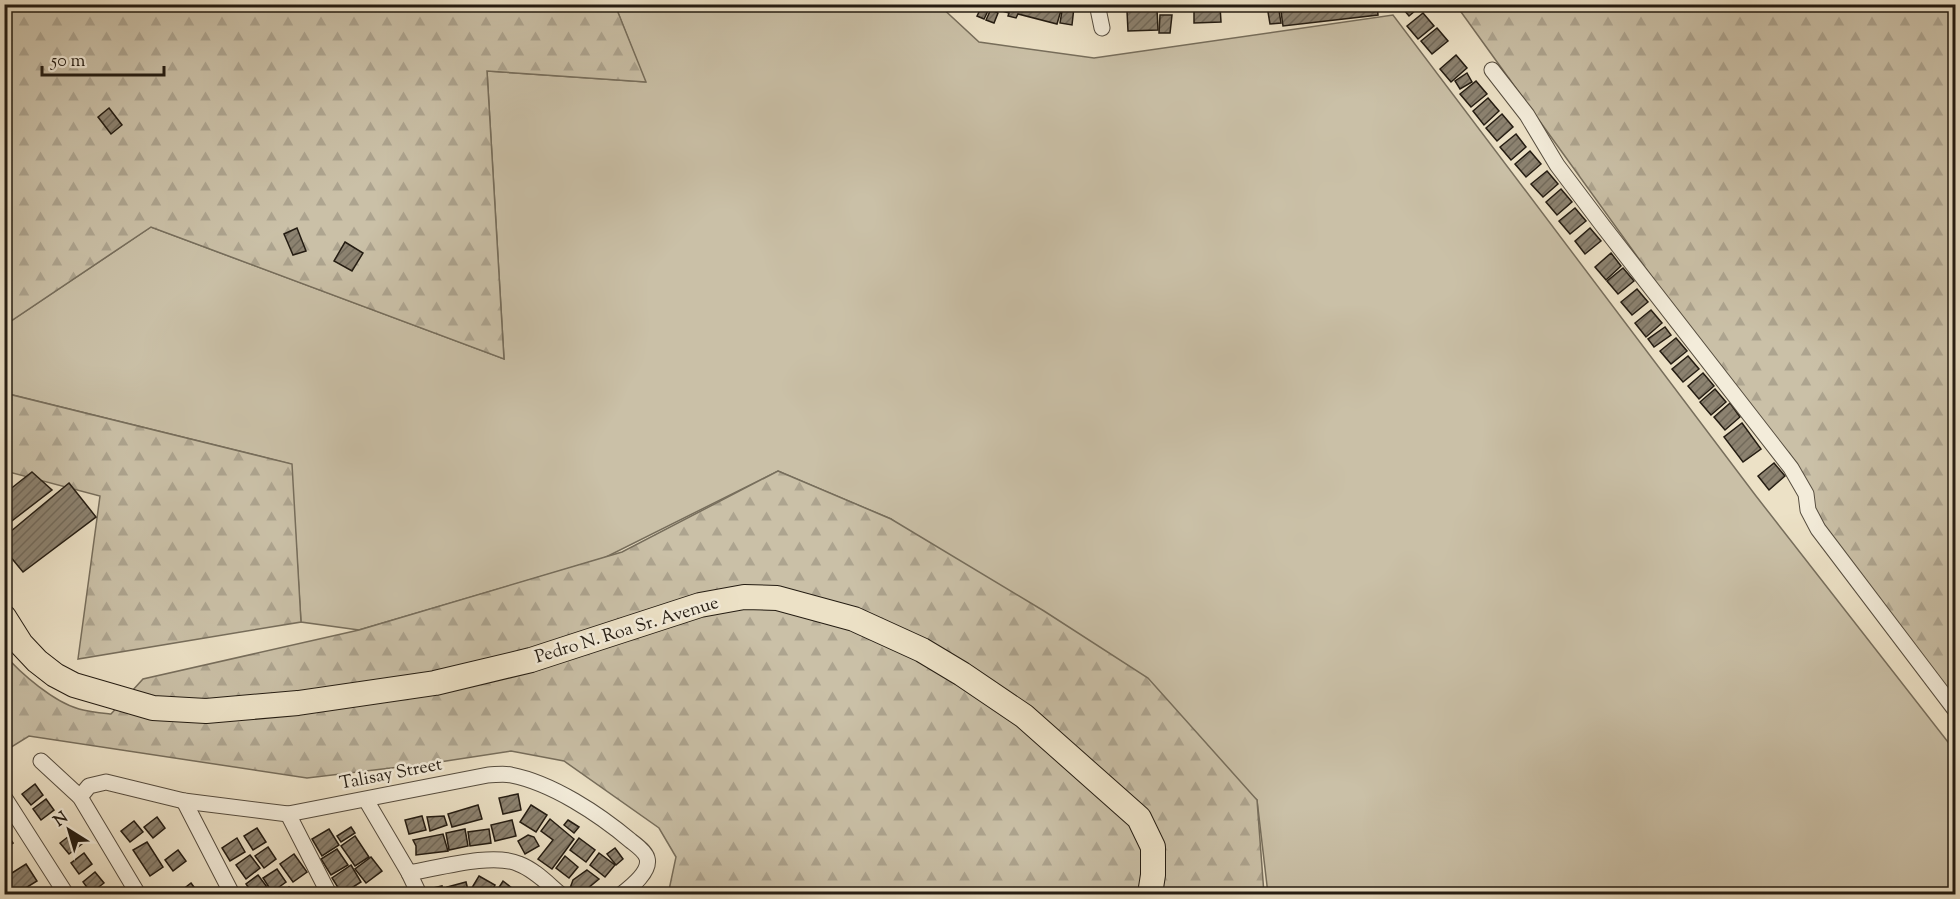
<svg xmlns="http://www.w3.org/2000/svg" width="1960" height="899" font-family="'Sorts Mill Goudy',serif">
	<defs>
		<pattern id="forest-firs" width="22" height="20" patternUnits="userSpaceOnUse" patternTransform="scale(1.5)"><rect width="22" height="20" fill="#cac0a7"/><path d="M5 1l3.5 6h-7zM16 11l3.5 6h-7z" fill="#ada48f"/></pattern>
		<pattern id="building-hatch" width="6" height="6" patternUnits="userSpaceOnUse" patternTransform="scale(1.5)"><rect width="6" height="6" fill="#8c8270"/><path d="M-1 1l2-2M0 6l6-6M5 7l2-2" fill="none" stroke="#726a5b"/></pattern>
	</defs>
	<rect width="100%" height="100%" fill="#ece1c6"/>
	<filter id="stains"><feTurbulence type="fractalNoise" baseFrequency=".00333" numOctaves="4"/><feColorMatrix values="0 0 0 0 .2 0 0 0 0 .09 0 0 0 0 .02 0 0 0 .5 -.17"/></filter>
	<radialGradient id="worn" r=".72"><stop offset=".6" stop-color="#630" stop-opacity="0"/><stop offset="1" stop-color="#630" stop-opacity=".3"/></radialGradient>
	<polygon fill="#cac0a7" stroke="#776e5c" stroke-width="1.5" points="615,5 939,5 979,42 1094,58 1393,15 1756,496 1955,751 1955,894 1268,894 1257,800 891,519 778,471 604,558 359,630 301,622 291,464 5,393 5,325 151,227 504,359 487,71 645,82"/>
	<g fill="url(#forest-firs)" stroke="#776e5c" stroke-width="1.5">
		<polygon points="5,5 615,5 646,82 487,71 504,359 151,227 5,325"/>
		<polygon points="1456,5 1955,5 1955,697 1857,582 1799,481"/>
		<polygon points="4,393 292,464 301,622 78,659 100,496 5,471"/>
		<path d="M778,471l113,48 153,92 104,67 109,122 7,94h-600l5,-4 7,-33 -17,-29 -95,-67 -53,-10 -78,12 -126,15 -278,-42 -24,15 -1,-97c17,20 50,48 75,55 10,3 22,4 32,5l32,-35 216,-49 263,-78z"/>
	</g>
	<g fill="url(#building-hatch)" stroke="#241c12" stroke-width="1.5">
		<polygon points="979,4 1053,4 1062,7 1057,24 1018,14 1016,18 1008,16 1009,13"/>
		<polygon points="1278,4 1281,23 1270,24 1267,6"/>
		<polygon points="1280,4 1377,4 1378,15 1283,26"/>
		<polygon points="1399,4 1423,4 1409,16"/>
		<polygon points="1063,5 1074,7 1072,25 1060,23"/>
		<polygon points="1220,6 1221,22 1194,23 1194,7"/>
		<polygon points="981,8 988,11 984,19 977,16"/>
		<polygon points="991,9 998,13 994,23 986,20"/>
		<polygon points="1157,9 1158,30 1128,31 1127,11"/>
		<polygon points="1423,13 1434,26 1418,39 1407,26"/>
		<polygon points="1160,15 1172,15 1170,33 1159,33"/>
		<polygon points="1437,28 1448,41 1432,54 1421,41"/>
		<polygon points="1456,55 1467,68 1451,82 1440,69"/>
		<polygon points="1467,73 1472,82 1460,89 1455,81"/>
		<polygon points="1476,81 1487,94 1471,107 1460,94"/>
		<polygon points="1488,98 1499,111 1484,125 1473,111"/>
		<polygon points="109,108 122,125 111,134 98,117"/>
		<polygon points="1502,114 1513,127 1497,141 1486,128"/>
		<polygon points="1516,134 1526,147 1511,160 1500,147"/>
		<polygon points="1530,151 1541,164 1526,177 1515,164"/>
		<polygon points="1547,171 1558,184 1543,197 1531,184"/>
		<polygon points="1561,189 1572,202 1557,215 1546,202"/>
		<polygon points="1575,208 1586,221 1570,234 1559,221"/>
		<polygon points="297,228 306,251 293,255 284,234"/>
		<polygon points="1590,228 1601,241 1585,254 1575,241"/>
		<polygon points="345,242 363,253 352,271 334,261"/>
		<polygon points="1611,253 1621,266 1606,280 1595,267"/>
		<polygon points="1623,268 1634,281 1618,294 1607,281"/>
		<polygon points="1637,289 1648,302 1632,315 1621,302"/>
		<polygon points="1651,310 1662,323 1646,337 1635,323"/>
		<polygon points="1665,327 1671,335 1654,347 1648,339"/>
		<polygon points="1676,338 1687,351 1671,364 1660,351"/>
		<polygon points="1688,356 1699,369 1683,382 1672,369"/>
		<polygon points="1703,373 1714,386 1699,399 1688,386"/>
		<polygon points="1715,389 1726,402 1711,415 1700,402"/>
		<polygon points="1730,403 1740,417 1725,430 1714,417"/>
		<polygon points="1742,423 1761,449 1743,462 1724,437"/>
		<polygon points="1774,463 1785,476 1769,490 1758,476"/>
		<polygon points="32,472 52,490 4,527 4,494"/>
		<polygon points="69,483 96,517 23,572 4,549 4,537"/>
		<polygon points="35,784 43,795 31,805 22,794"/>
		<polygon points="518,794 521,810 503,814 499,798"/>
		<polygon points="46,799 54,810 41,820 33,809"/>
		<polygon points="478,805 482,819 452,827 448,814"/>
		<polygon points="531,805 547,815 536,832 520,822"/>
		<polygon points="422,816 426,830 409,834 405,820"/>
		<polygon points="444,816 447,825 430,831 427,817"/>
		<polygon points="157,817 165,828 153,838 144,827"/>
		<polygon points="550,819 574,839 552,869 538,859 553,840 541,831"/>
		<polygon points="512,820 516,836 495,841 491,825"/>
		<polygon points="568,820 579,827 574,833 564,825"/>
		<polygon points="134,821 143,832 130,842 121,831"/>
		<polygon points="351,827 355,833 341,842 337,836"/>
		<polygon points="257,828 266,842 253,850 244,836"/>
		<polygon points="329,829 339,845 322,856 312,839"/>
		<polygon points="465,829 468,846 449,850 446,833"/>
		<polygon points="489,829 491,843 470,846 468,832"/>
		<polygon points="4,830 13,843 4,849"/>
		<polygon points="73,833 82,844 69,854 60,843"/>
		<polygon points="443,834 448,851 416,855 416,846 413,840"/>
		<polygon points="528,835 534,837 539,846 525,854 518,841"/>
		<polygon points="355,836 369,857 355,866 341,846"/>
		<polygon points="237,838 245,852 230,861 222,848"/>
		<polygon points="579,838 595,850 586,862 570,850"/>
		<polygon points="147,842 163,867 150,876 133,850"/>
		<polygon points="268,847 276,859 264,868 255,856"/>
		<polygon points="615,848 623,859 616,865 607,854"/>
		<polygon points="337,849 348,865 331,875 321,859"/>
		<polygon points="178,850 186,861 173,871 165,860"/>
		<polygon points="84,853 92,864 79,874 71,863"/>
		<polygon points="599,853 615,865 605,877 590,865"/>
		<polygon points="294,854 307,872 293,882 280,864"/>
		<polygon points="250,855 260,868 246,879 236,865"/>
		<polygon points="565,856 578,867 569,878 556,868"/>
		<polygon points="371,857 382,871 366,883 355,869"/>
		<polygon points="26,864 37,881 16,894 4,894 4,878"/>
		<polygon points="351,865 361,882 342,894 332,878"/>
		<polygon points="277,869 286,882 272,892 263,878"/>
		<polygon points="587,870 599,879 587,889 588,894 573,894 569,891 573,880"/>
		<polygon points="95,872 104,883 91,893 83,882"/>
		<polygon points="258,875 267,887 256,894 253,894 246,884"/>
		<polygon points="479,876 495,885 490,894 476,894 470,891"/>
		<polygon points="503,881 517,892 514,894 499,894 496,892"/>
		<polygon points="466,882 469,894 448,894 447,887"/>
		<polygon points="191,883 199,894 177,894"/>
		<polygon points="442,886 443,894 425,894 424,890"/>
		<polygon points="289,887 294,894 279,894"/>
	</g>
	<g fill="none" stroke-linecap="round" stroke-linejoin="round">
		<defs>
			<g id="street">
				<polyline points="1097,4 1102,28"/>
				<polyline points="1492,70 1527,115 1557,165 1603,226 1791,468 1806,494 1808,510 1818,529 1956,711"/>
				<polyline points="41,761 80,797 138,894"/>
				<polyline points="4,797 66,894"/>
				<path d="M80,797l9,-11 17,-4 78,19 104,13 200,-39c7,0 15,-2 23,0 41,8 88,39 120,66 5,4 14,10 16,17 4,13 -16,29 -25,36"/>
				<polyline points="366,800 409,873 419,894"/>
				<polyline points="184,801 232,894"/>
				<polyline points="288,814 329,894"/>
				<path d="M409,873c30,-5 84,-21 110,-9 16,6 29,20 41,30"/>
			</g>
			<polyline id="primary" points="4,617 21,644 37,661 55,675 74,685 153,708 206,711 298,703 435,683 531,660 700,605 744,597 777,598 854,619 922,650 962,674 1024,716 1139,818 1153,847 1153,875 1150,894"/>
		</defs>
		<use href="#street" stroke="#564d3f" stroke-width="17"/>
		<use href="#primary" stroke="#241c12" stroke-width="26"/>
		<use href="#street" stroke="#f3ecda" stroke-width="15"/>
		<use href="#primary" stroke="#ece1c6" stroke-width="24"/>
	</g>
	<g text-anchor="middle" dominant-baseline="central" stroke-width="5" stroke-linejoin="round" paint-order="stroke">
		<g font-size="18" fill="#241c12" stroke="#f3ecda">
			<text transform="translate(627 631) rotate(-17)">Pedro N. Roa Sr. Avenue</text>
			<text transform="translate(391 775) rotate(-11)">Talisay Street</text>
		</g>
	</g>
	<rect width="1960" height="899" fill="none" stroke="#ece1c6" stroke-width="24"/>
	<rect x="6" y="6" width="1948" height="887" fill="none" stroke="#241c12" stroke-width="3"/>
	<rect x="12" y="12" width="1936" height="875" fill="none" stroke="#241c12" stroke-width="1.5"/>
	<g transform="translate(69 830) rotate(323)" stroke="#f3ecda" stroke-width="4.5" paint-order="stroke">
	<path d="M0-4.5L10 22L0 15L-10 22Z" fill="#241c12"/>
	<text y="-9" font-size="16" font-weight="bold" text-anchor="middle" fill="#241c12">N</text>
	</g>
	<path d="M42 66v9h122v-9" fill="none" stroke="#241c12" stroke-width="3"/>
	<text x="51" y="66" font-size="18" fill="#241c12" stroke="#f3ecda" stroke-width="4.5" paint-order="stroke">50 m</text>
	<rect width="100%" height="100%" filter="url(#stains)"/>
	<rect width="100%" height="100%" fill="url(#worn)"/>
</svg>
